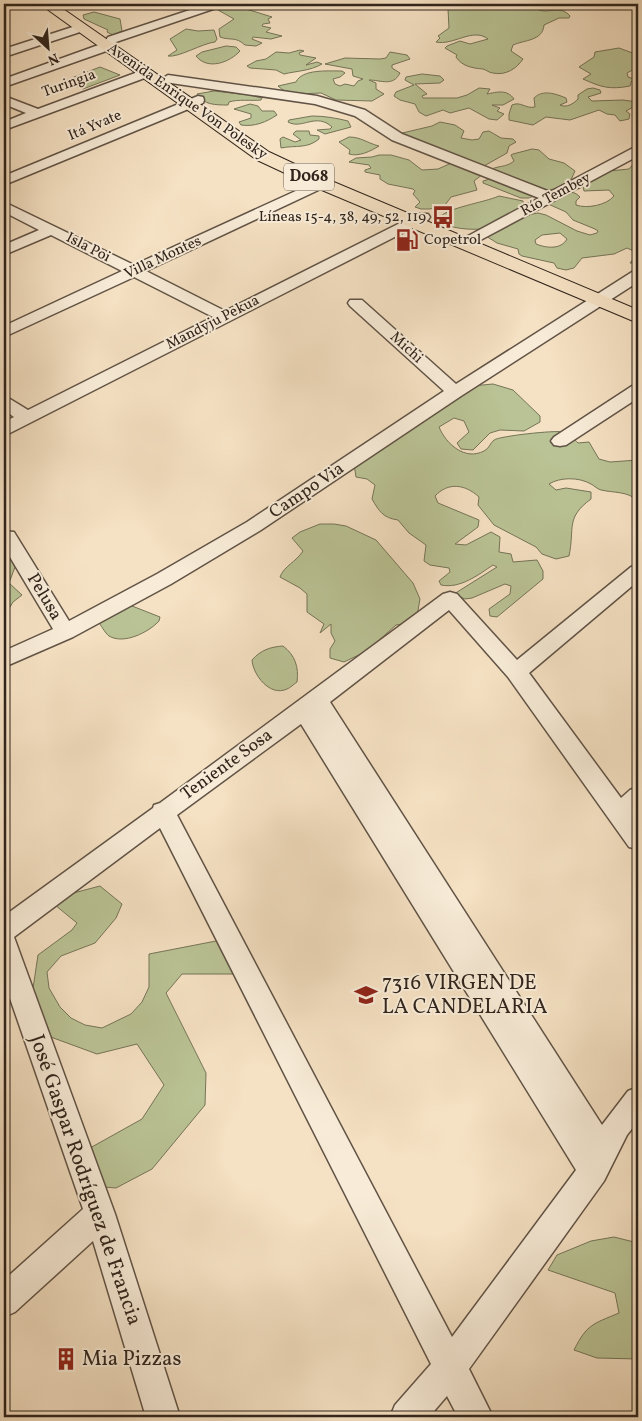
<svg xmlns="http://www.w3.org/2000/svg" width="642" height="1421" font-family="Vollkorn,serif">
	<rect width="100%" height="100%" fill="#f5e1c3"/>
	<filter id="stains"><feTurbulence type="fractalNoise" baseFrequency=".004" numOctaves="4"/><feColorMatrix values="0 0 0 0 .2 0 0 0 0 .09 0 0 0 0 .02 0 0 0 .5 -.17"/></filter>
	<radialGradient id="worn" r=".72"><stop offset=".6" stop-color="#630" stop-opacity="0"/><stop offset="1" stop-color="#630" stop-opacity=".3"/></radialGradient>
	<g fill="#bac395" stroke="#757458" fill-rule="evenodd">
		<path d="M461,4h88l-8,1 -4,4c11,6 23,-5 33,7l-1,2h-10l-15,7c-1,16 -20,15 -31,20l-2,6 12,8c-6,9 -17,17 -30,14 -4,0 -6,-3 -10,-4 -12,-1 -21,-3 -27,-12l1,-2 -12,-7 2,-2 13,-5 10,3 18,-5c-15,-12 -35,7 -52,3l4,-4 -2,-2 11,-8 -1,-19z"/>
		<path d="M241,5l2,3 29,9 -4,2 2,4 -7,1 -1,2 9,2 -5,4 16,4 -11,3 -18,-2 -1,2 10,4 -6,3 -11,-1c-10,-9 -14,-4 -25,-8l-1,-8 15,-10 -16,-9v-2z"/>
		<polygon points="94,12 120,19 122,31 113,35 107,32 108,30 84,19 83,15"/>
		<path d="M186,29l12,2 16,-1 3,9 -2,3c-12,1 -37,16 -47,14l9,-6 -7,-11z"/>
		<path d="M226,46l10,1 4,4c-10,11 -32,20 -44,5l6,-4z"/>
		<path d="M619,48l19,7v12l-11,6 1,4 6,2 -3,3 -1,4c-21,4 -29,1 -47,-7l8,-5 -12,-7 15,-10 1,-5z"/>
		<path d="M300,50l4,1 -5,2 1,2 16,3 -10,7 11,-3 5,2c-12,7 -26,7 -38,10l-8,-4 -26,-2 -3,-2 9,-5 10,-2 10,-7 13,1z"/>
		<path d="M390,52l17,3 3,4 -18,6v3l8,5c-7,14 -19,7 -31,7l7,3v6l8,5 -12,7 -36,-1 -15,-7 -23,1 -15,-4 -5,-4 18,-4c6,-13 31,-11 46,-11l3,2 -5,4 -7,2 2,5 5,2 5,-2 9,2 4,-5 5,-2 -10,-3 -1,-7 -27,-5 20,-6 35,1 6,-1z"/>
		<polygon points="100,67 120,75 83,89 64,81"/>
		<path d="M422,74l18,2 4,4 -4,3 -25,1 12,10 -5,2 1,2h34l10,-3 12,-7 11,1 -3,5c10,-2 20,-5 27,5l-11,6h-11l8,3 -3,3 7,3 -7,6 -8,-1 -20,-11 -19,5 -7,-3 -17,6 -7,-4 -4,-8 -15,-4 -6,-4 2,-4 18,-7 -9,-5 1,-3z"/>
		<path d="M593,88l7,2 1,3 -13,4 4,4 31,-1 14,2 -2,4 -9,5 4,3 -1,5 -9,2 -5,-6 -8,-1 -8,-4 -29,10 -24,-3 -13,8 -24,-5v-6l3,-9c9,-4 13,4 23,2l-1,-9c9,-9 22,-4 32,0l1,4 -7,3c7,3 13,-1 18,-6v-4l9,-6z"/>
		<path d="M214,91l36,4 12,3 -1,2c-10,1 -23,-1 -32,2l-1,3c-12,0 -25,0 -31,-11z"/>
		<path d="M250,104l8,2 4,5h12l3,4c-11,7 -22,12 -36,10l-2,-3 12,-4v-4l-17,-5z"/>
		<path d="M312,116c12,0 24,2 36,5l3,6 -26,7 -8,-4 13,-1 2,-2c-16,-15 -30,3 -44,-5l1,-2z"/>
		<polygon points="440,122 455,125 464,131 461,138 472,140 479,139 483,132 489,131 501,138 513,139 516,142 509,146 507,153 484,166 483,174 474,181 477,190 451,197 445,205 430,209 421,209 415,207 420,202 413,194 415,191 413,189 388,184 380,179 380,175 365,172 365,170 371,168 369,165 349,162 356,158 372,157 379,155 391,155 409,160 422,170 438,169 456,161 398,134 432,126"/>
		<path d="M296,131h13l1,4 9,1v3c-12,10 -23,6 -38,9l-1,-9 3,-2 12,5 6,-2 -8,-6z"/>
		<path d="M349,137c12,0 18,6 30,9 -8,5 -20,11 -30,8l1,-4 -11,-8z"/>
		<path d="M532,149l7,1 10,9 15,4 11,8 -5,11 -14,7 -13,1 -13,8h-9l-38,-15v-2l10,-3 -5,-7c9,-6 18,-3 26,-10l-3,-6 2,-1z"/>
		<path d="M638,159v104h-8l8,-10 -11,-5 -13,6 -32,4 -8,10 -8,2 -9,-2 -3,-5 -32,-7 -3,-2 -1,-5 -21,-6 -11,-7 36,-20 16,-3 8,2 31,16 13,4 7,-2 1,-2 -3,-2 -22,-9 -7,-8 -20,-9c10,-7 24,-17 34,-6l-4,4v4c11,4 31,0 38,-9l-5,-6 -25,1 -1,-4 16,-15 30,-3zM560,233l7,6c-6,11 -21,9 -31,5l-1,-4 7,-5z"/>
		<path d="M499,196l24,5 1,4c-4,6 -29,21 -37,23 -13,3 -41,1 -50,-9 11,-12 46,-16 62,-23z"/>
		<path d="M493,384l20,6 27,26v6l-16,9 -24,-1 -10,3 -17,17 -12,-1 -4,-6 12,-11 -5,-11 -10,-3 -15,9c7,17 26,34 45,24 5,-2 6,-8 10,-11 6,-4 61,-10 69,-8 6,1 11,7 15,11l11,-1 10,17 11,3 28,-2v41c-10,-10 -24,-8 -37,-11 -4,-1 -6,-4 -10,-6 -12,-7 -31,-7 -42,0l7,6 10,-2 25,4v7c-26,19 -16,29 -22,57l-13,3 -14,-5 -6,-7 -42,-22 -16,-20 1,-8c-14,-13 -31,-15 -44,-1l3,7 41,17 -1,7 -23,17 11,1 25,-13 9,5 -1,15 12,2 2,8 24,-2 6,11v8l-46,38 -7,-1 -1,-7 21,-15 1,-8 -6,-2 -33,14 -7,1 -11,-5 43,-27 -4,-2c-15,10 -33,24 -52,20l-2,-4 11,-9 -1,-4 -19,-3 -6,-4 2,-16 -17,-12 -11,-13c-15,-2 -19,-9 -26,-21l3,-14 -8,-6 -11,-2 -2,-13 118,-78z"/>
		<path d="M320,524h14l12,2 30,14 37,43 7,16 -3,17 -8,7 -13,2 -29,26 -23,11 -14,-4v-9l5,-8 -4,-8v-9l-11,9 4,-9 -17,-12v-18l-7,-6 -20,-11c4,-11 16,-15 23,-26l-11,-13 8,-6z"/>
		<polygon points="4,556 11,559 15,567 9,583 22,595 13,602 4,617"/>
		<path d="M127,604l33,13 -1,4c-10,11 -35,24 -50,15 -4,-3 -8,-11 -12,-16z"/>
		<path d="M283,646c12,9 16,21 14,36 -3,2 -7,6 -10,7 -17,8 -34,-14 -35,-29 9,-10 18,-13 31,-14z"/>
		<polygon points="100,886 122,904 116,918 95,943 61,956 47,972 49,988 60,1007 71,1018 85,1025 102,1028 131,1014 142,1002 149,987 149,954 216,941 236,947 237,974 182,974 166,993 206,1073 205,1105 152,1169 116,1188 92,1186 81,1153 142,1119 164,1085 137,1044 97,1054 37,1032 31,1002 38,955 72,930 77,923 55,905 66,895"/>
		<path d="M614,1237l24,6v116l-41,-1 -23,-8c13,-26 19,-26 45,-37l-4,-20 -67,-23 9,-15 34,-14z"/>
	</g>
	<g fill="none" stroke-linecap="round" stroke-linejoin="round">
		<defs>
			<g id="minor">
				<polygon points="208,4 224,4 222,6 116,42 112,49 4,87 4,79 104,43 108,37"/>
				<polygon points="82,24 88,28 86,30 4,57 4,49"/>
				<polygon points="146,69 150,70 152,73 150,76 4,130 4,122 26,113 4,104 4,96 38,109"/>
				<polygon points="168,75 317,96 365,110 402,134 550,192 633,148 638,147 638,156 473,244 468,242 465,239 468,236 539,198 392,140 355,116 315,104 164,82 162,79"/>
				<polygon points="198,96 203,97 204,100 203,103 4,185 4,176"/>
				<polygon points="322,179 327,180 329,183 327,186 146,271 225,311 418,214 428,214 430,217 428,220 10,433 4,434 4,422 14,417 4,410 4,398 10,399 28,410 213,317 134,277 4,337 4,326 122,271 51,235 4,255 4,245 39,230 4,212 4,202 134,265"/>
				<polygon points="638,270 638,282 461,396 261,530 171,584 73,637 4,667 4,651 53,629 4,547 4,531 14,532 69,621 157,574 247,522 444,391 350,306 348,303 350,300 362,300 456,384 632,272"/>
				<polygon points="638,385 638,398 566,445 560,446 554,445 551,441 554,437 632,386"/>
				<path d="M638,565v16l-109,92 92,125 9,-8 8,-3v24l-5,4 5,7v27l-9,-2 -121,-170 -59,-67 -119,92 272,423 26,-34 10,-4v34l-11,14 -23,46 -135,188 24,48h-35l-11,-21 -18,21h-39l5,-12 36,-41 -271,-536 -146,109 101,277 65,203h-34l-53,-176 -78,71 -11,5v-37l79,-71 -79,-228v-65l149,-108 1,-3 6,-2 283,-209 7,-2 7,2 60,66 114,-93zM301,724l275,446 -124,167 -275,-522z"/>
			</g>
			<polygon id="major" points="40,4 56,4 269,152 329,180 638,310 638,323 317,188 257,160"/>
		</defs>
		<use href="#minor" stroke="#615346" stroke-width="3"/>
		<use href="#major" stroke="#30241c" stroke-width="2"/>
		<use href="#minor" fill="#f8ecd8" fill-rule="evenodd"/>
		<use href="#major" fill="#f5e1c3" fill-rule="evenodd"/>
	</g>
	<defs>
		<symbol id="bus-bare" viewBox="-9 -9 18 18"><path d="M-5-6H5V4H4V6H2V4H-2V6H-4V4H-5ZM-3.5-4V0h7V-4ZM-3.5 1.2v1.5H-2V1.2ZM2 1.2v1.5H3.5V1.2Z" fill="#8f2418" stroke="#f8ecd8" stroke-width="2.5" paint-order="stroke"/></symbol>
		<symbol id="fuel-bare" viewBox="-9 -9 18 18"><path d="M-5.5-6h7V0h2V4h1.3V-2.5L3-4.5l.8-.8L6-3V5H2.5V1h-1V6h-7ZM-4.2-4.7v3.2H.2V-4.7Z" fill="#8f2418" stroke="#f8ecd8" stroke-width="2.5" paint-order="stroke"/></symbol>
		<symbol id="school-bare" viewBox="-9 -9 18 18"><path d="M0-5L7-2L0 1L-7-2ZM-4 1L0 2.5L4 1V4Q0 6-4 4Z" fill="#8f2418" stroke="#f8ecd8" stroke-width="2.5" paint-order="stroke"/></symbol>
		<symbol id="building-bare" viewBox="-9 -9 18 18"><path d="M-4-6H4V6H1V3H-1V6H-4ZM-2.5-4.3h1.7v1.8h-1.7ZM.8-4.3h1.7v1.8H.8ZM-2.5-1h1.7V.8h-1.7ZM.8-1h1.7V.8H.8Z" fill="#8f2418" stroke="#f8ecd8" stroke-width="2.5" paint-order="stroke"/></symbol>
	</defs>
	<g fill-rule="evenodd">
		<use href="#bus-bare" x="427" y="201" width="32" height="32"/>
		<use href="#fuel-bare" x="391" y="224" width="32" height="32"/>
		<use href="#school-bare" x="350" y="979" width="32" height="32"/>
		<use href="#building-bare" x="50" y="1343" width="32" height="32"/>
	</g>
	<g text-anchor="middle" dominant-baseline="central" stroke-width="4" stroke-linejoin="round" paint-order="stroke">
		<g font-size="15" fill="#30241c" stroke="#f8ecd8">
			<text transform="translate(69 84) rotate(-20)">Turingia</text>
			<text transform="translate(187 102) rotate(35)">Avenida Enrique Von Polesky</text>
			<text transform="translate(95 126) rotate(-23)">Itá Yvate</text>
			<text transform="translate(556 195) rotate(-28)">Río Tembey</text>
			<text transform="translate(88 248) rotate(27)">Isla Poi</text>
			<text transform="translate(163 258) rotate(-25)">Villa Montes</text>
			<text transform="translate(213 323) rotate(-27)">Mandyju Pekua</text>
			<text transform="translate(406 348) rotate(42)">Michi</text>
		</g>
		<g font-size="15" fill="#30241c" stroke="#f8ecd8" text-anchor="end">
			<text x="426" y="217">Líneas 15-4, 38, 49, 52, 119</text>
			<text x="424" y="240" text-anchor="start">Copetrol</text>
		</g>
		<rect fill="#f8ecd8" stroke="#6c6054" stroke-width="1" x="284" y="163.5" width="50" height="27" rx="4"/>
		<g font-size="16" font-weight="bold" fill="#30241c">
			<text x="309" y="177">D068</text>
		</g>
		<g font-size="18" fill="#30241c" stroke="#f8ecd8">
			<text transform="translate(307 491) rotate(-34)">Campo Via</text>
			<text transform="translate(44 597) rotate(59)">Pelusa</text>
			<text transform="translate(227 765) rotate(-36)">Teniente Sosa</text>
		</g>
		<g font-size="21" fill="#30241c" stroke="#f8ecd8" text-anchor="start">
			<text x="382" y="983">7316 VIRGEN DE<tspan x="382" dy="24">LA CANDELARIA</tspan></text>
			<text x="82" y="1359">Mia Pizzas</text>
		</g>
		<g font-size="21" fill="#30241c" stroke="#f8ecd8">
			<text transform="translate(85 1180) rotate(71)">José Gaspar Rodríguez de Francia</text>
		</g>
	</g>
	<rect width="642" height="1421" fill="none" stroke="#f5e1c3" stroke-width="20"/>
	<rect x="5" y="5" width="632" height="1411" fill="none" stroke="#30241c" stroke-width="2.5"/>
	<rect x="10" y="10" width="622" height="1401" fill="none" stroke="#30241c"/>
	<g transform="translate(48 48) rotate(154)" stroke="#f8ecd8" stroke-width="4" paint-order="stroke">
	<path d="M0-4L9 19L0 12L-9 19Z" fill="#30241c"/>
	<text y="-8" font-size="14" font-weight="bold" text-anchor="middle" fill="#30241c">N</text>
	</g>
	<rect width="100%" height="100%" filter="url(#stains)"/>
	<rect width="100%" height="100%" fill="url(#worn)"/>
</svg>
